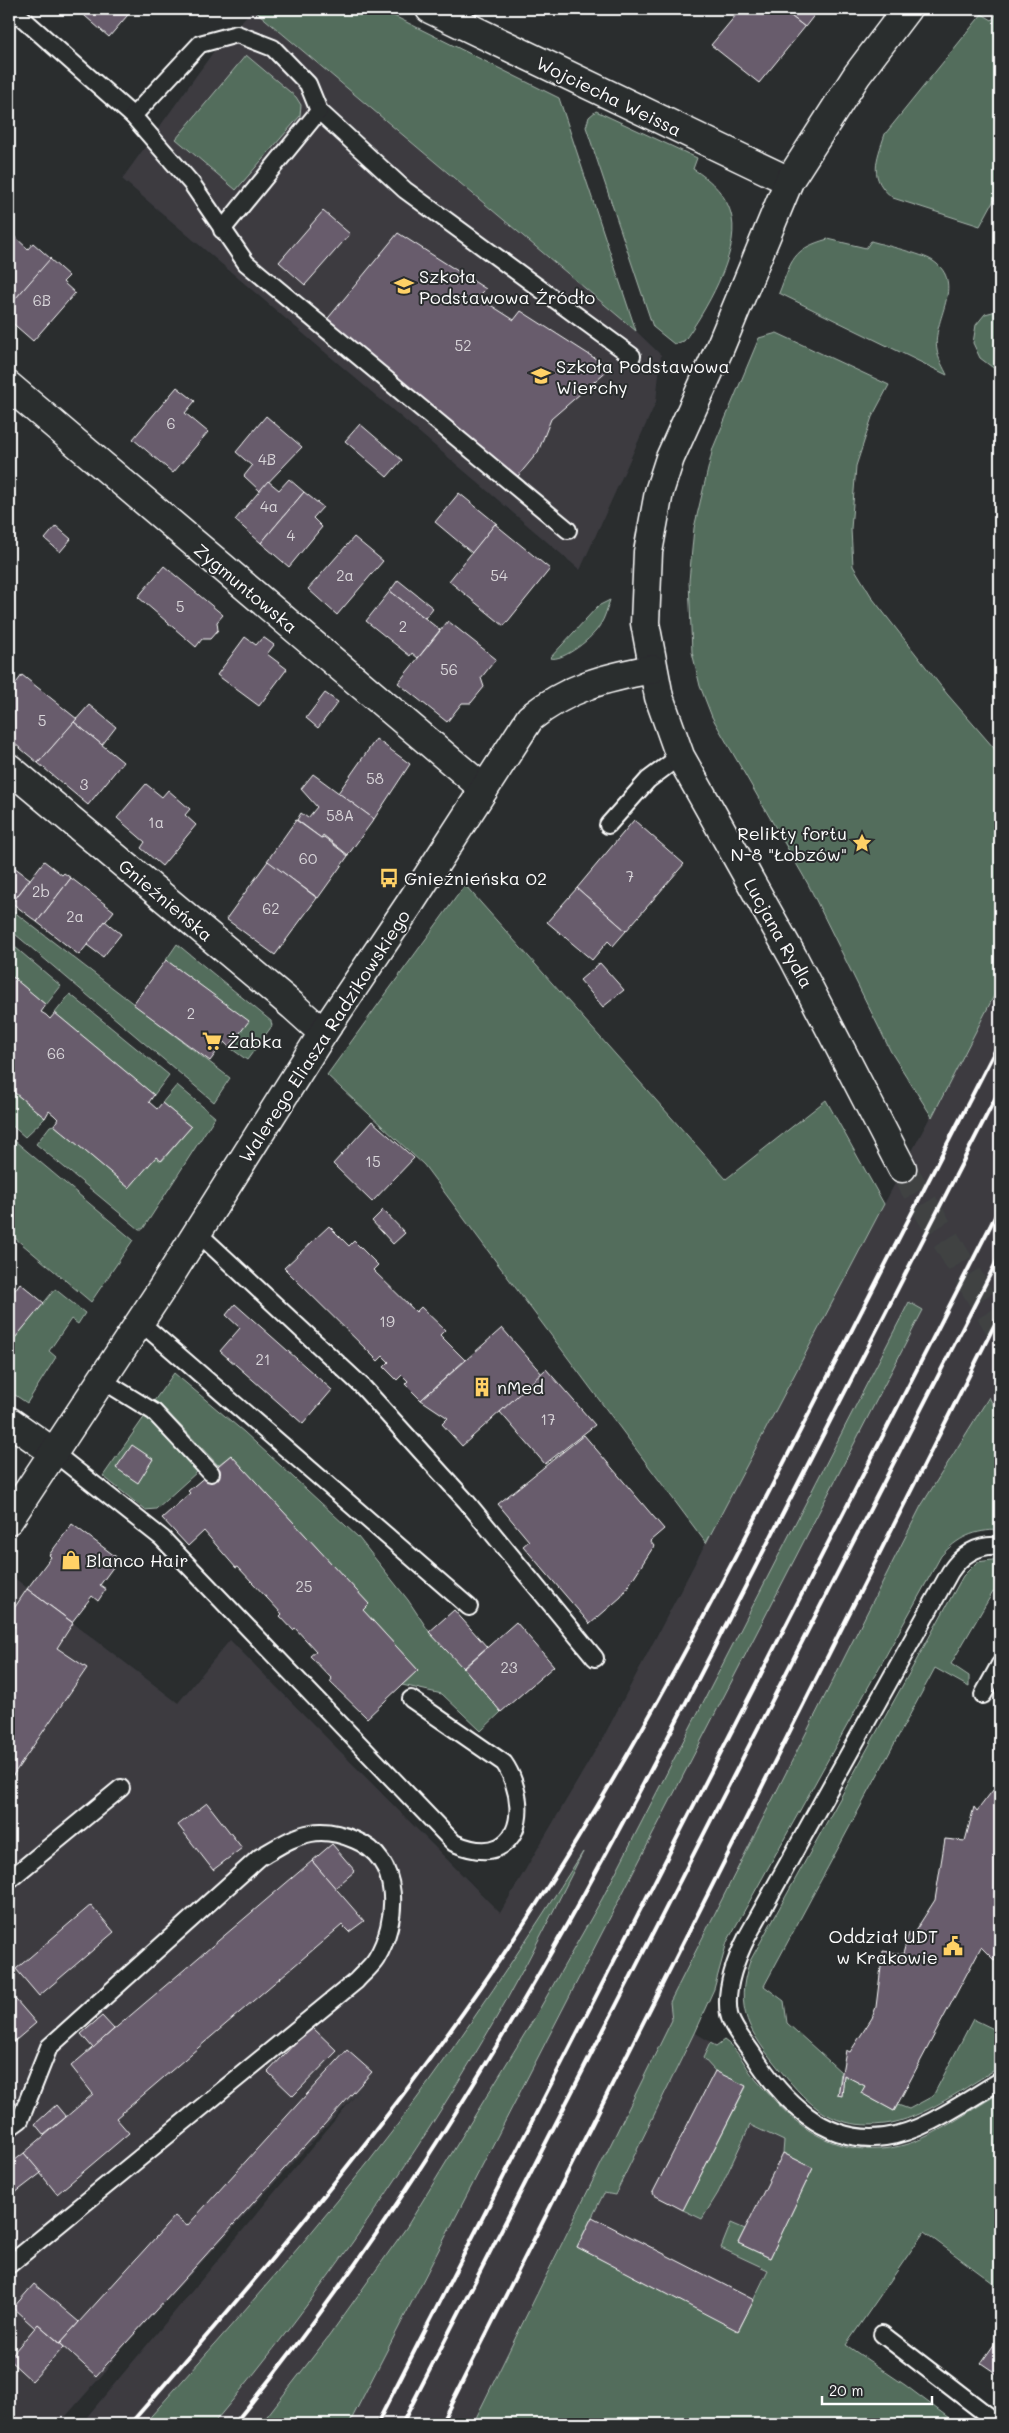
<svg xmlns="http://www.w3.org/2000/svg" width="1009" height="2433" font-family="Mali,sans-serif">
	<rect width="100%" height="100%" fill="#2a2d2e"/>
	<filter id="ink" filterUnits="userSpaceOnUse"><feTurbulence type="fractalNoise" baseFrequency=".02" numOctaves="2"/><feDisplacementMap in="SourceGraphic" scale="10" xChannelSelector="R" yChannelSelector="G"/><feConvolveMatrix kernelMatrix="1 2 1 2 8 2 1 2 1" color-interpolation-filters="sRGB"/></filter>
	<g filter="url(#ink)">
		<g fill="#3c3b41">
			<polygon points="253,9 636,331 661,355 656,402 580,570 122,179 214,51"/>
			<polygon points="1000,984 1000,1400 672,2019 719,2047 820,2164 747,2346 569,2251 581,2203 473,2424 81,2424 359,2091 119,2352 104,2373 59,2424 9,2424 9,1574 178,1703 230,1640 500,1913 605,1734"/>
		</g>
		<g fill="#526d5c" stroke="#a8b6ae">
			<polygon points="253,9 380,9 559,98 636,331"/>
			<path d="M1000,9v180l-20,37 -87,-28c-25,-20 -17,-37 -8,-64l97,-120 10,6z"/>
			<polygon points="246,55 296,97 301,105 300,116 236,190 176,139"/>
			<path d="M596,111l101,47 -4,11c18,11 35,27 39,49 7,36 -27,94 -48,123l-10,3 -21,-17 -67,-200 3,-10z"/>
			<path d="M828,239l38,9 5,-7c13,4 52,13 62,20 34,23 -2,59 4,89 1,9 7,18 10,25l-168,-82c13,-33 13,-44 49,-54z"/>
			<polygon points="1000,310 1000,373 980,358 973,343 976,325 985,314"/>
			<polygon points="777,333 889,385 872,417 856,466 851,529 853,566 873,599 947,694 1000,755 1000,984 932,1117 891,1052 808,884 712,717 700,686 692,652 689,581 694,528 713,448 759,338"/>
			<path d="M610,600c-3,8 -5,18 -10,25 -6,12 -37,37 -50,33l48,-52z"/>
			<polygon points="465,885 726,1179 826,1100 884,1204 706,1543 424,1165 327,1075"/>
			<polygon points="9,908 230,1078 214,1102 9,929"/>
			<polygon points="9,942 61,986 46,1005 9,974"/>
			<polygon points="177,944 271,1021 272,1026 247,1060 229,1047 248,1021 166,960"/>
			<polygon points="70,994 169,1075 154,1095 55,1013"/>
			<polygon points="177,1085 215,1117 143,1229 139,1229 36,1144 50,1126 54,1125 129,1188 156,1157 162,1161 191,1127 162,1103"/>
			<polygon points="9,1088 45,1118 25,1137 9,1123"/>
			<polygon points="9,1136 133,1240 91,1302 9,1233"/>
			<polygon points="55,1289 85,1313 78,1324 71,1319 49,1351 56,1357 27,1403 9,1391 9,1336 10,1334 15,1338"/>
			<polygon points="909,1302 923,1310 349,2424 261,2424 329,2336 406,2228 535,2017 602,1899"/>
			<polygon points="174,1373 244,1432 358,1537 408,1600 430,1633 464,1668 501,1712 481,1731 442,1694 402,1685 418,1670 363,1610 369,1604 231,1455 218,1465 161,1405 154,1401"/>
			<path d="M989,1397l11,21v112c-26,0 -42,7 -59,26l-214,386 -13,47 -20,44 -79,162 -11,-2 -27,54 162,83 29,-60 -47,-22 10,-25 14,6 -7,14 32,15 43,-90 -30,-15 1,-12 -34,-16 -32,68 -16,26 -19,-9 63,-123 -31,-16 -12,-13 7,-15 6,3 8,-6c12,8 18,20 26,32 8,11 18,21 27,31 38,42 90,59 144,36 27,-12 53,-31 79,-46v195l-76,-56 -78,113 59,40 52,39h-484l199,-404 -2,-18 251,-496z"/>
			<polygon points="145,1416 197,1472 156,1509 145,1510 103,1476"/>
			<path d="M1000,1559v36l-7,-3 -42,72 18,12v11l-34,-19 -171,318 20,15 3,22 54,49 -3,23h4l2,-20 21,11 -4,7 33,18 4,-6 11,4 24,-13 40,-77 27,13v35c-32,18 -78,53 -115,57 -51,6 -74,-16 -105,-54 -30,-37 -47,-61 -30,-109l213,-385 14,-14z"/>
			<path d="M583,1852c-25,49 -49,99 -76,147 -85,150 -184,293 -294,425h-69c87,-98 175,-196 254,-300 66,-88 126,-180 185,-272z"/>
		</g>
		<g fill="#675c6c" stroke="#fff">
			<polygon points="77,9 133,9 109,37"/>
			<polygon points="741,9 782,9 805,27 759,83 711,45"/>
			<polygon points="782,9 819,9 805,27"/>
			<polygon points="323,211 350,234 305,285 279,262"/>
			<polygon points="398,233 486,289 478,297 514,320 521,311 610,368 551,419 538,452 514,481 325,322"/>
			<polygon points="15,237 28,249 33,243 51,259 9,306 9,244"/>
			<polygon points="50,259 69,276 63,282 75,293 33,341 9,320 9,306"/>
			<polygon points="177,387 195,401 185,413 208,432 173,473 133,439"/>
			<polygon points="266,416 302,447 260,491 244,476 252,466 236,452"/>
			<polygon points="360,424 402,460 387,477 345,441"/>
			<polygon points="289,479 304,492 261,543 235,520 268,481 279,490"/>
			<polygon points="304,492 323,507 313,518 322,527 289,567 261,543"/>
			<polygon points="459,493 497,524 495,524 472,553 435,522"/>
			<polygon points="495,524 550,569 504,626 449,581"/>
			<polygon points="56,526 71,539 60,552 45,539"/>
			<polygon points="354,537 383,561 337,615 308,589"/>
			<polygon points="164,566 223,615 217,622 218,630 210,639 202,639 196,647 138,597"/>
			<polygon points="398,580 433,608 425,618 390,591"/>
			<polygon points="390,591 440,630 418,658 412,653 410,656 366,621"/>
			<polygon points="448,621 496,659 481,678 484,687 471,703 462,703 447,722 398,683"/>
			<polygon points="245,637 256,645 263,637 274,645 267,654 287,669 259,706 217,675"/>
			<polygon points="22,675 77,719 38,763 9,739 9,693"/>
			<polygon points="325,693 338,702 318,728 306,718"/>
			<polygon points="89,705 116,727 102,745 74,722"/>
			<polygon points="74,722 123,762 88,805 38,763"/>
			<polygon points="376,739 410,764 374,819 338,793"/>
			<polygon points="313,774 374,819 348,855 323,835 321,838 297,820 301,813 308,818 317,807 301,789"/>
			<polygon points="146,784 162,797 168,790 190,809 185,815 196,825 162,866 141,848 145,842 117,818"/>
			<polygon points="296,820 321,838 324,837 348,856 318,898 267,861"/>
			<polygon points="634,820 684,864 626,931 577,888"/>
			<polygon points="44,861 62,875 64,873 71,878 37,922 12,903"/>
			<polygon points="268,861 317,898 275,955 226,919"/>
			<polygon points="14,867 30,879 12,903 9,900 9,874"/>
			<polygon points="71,878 114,911 79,955 37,922"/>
			<polygon points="577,888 626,931 613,946 608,941 592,960 547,922"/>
			<polygon points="105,921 121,934 103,957 87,945"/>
			<polygon points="166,960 249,1021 229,1047 224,1042 210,1061 133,1004"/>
			<polygon points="600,963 624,990 603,1007 580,980"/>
			<polygon points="9,974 46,1005 41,1012 46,1015 50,1019 55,1013 154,1095 149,1102 157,1109 162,1103 191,1127 161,1161 156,1157 129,1188 54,1125 58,1119 54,1115 49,1111 45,1118 9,1088"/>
			<polygon points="372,1121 414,1158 372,1202 333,1164"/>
			<polygon points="383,1210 405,1233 393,1244 372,1221"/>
			<polygon points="329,1226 349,1246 354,1241 378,1265 373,1270 416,1312 421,1307 445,1330 440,1335 465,1360 421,1400 405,1384 408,1381 402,1375 397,1380 384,1367 389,1362 383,1356 378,1361 284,1268"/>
			<polygon points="20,1283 44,1303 15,1338 10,1334 9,1336 9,1285 15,1290"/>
			<polygon points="235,1304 332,1390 303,1424 220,1351 240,1328 226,1315"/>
			<polygon points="502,1328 542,1374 462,1446 442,1424 448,1418 421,1400"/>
			<polygon points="546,1369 595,1425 545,1464 500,1412"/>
			<polygon points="584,1435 664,1529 650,1541 654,1546 621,1597 590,1624 523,1546 529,1541 498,1504"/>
			<polygon points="132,1445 153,1459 138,1483 116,1468"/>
			<polygon points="231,1455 369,1604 363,1610 418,1670 367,1718 330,1682 332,1679 310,1656 316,1651 295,1628 293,1630 280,1616 282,1614 238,1567 236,1568 204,1531 188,1546 162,1518 190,1493 188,1491"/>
			<polygon points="72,1524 119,1559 100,1585 106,1589 98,1601 92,1596 72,1622 27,1589 51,1557 49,1555"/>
			<polygon points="27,1589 73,1623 57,1648 87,1668 9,1781 9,1635 15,1626 9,1621 9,1616"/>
			<polygon points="454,1610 487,1647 463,1668 429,1632"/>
			<polygon points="516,1622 554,1666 501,1712 464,1668"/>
			<polygon points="1000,1781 1000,1966 981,1947 894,2111 861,2093 865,2086 844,2075 842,2096 838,2095 846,2050 850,2052 872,2018 876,2007 883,1951 903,1954 909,1932 912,1936 935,1900 945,1839 965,1841 974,1807 977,1811"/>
			<polygon points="207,1803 242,1848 213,1870 178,1825"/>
			<polygon points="332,1844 355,1871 335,1888 312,1861"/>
			<polygon points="312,1861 364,1921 349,1932 342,1925 116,2118 129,2133 57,2194 24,2153 93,2094 71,2066"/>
			<polygon points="91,1905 114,1932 39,1996 16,1969"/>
			<polygon points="10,1993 36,2023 9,2046 9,1994"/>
			<polygon points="102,2016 114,2029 93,2048 81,2034"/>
			<polygon points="311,2026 337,2051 293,2096 268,2072"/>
			<polygon points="347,2050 372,2072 96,2376 60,2343 175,2216 187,2226"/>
			<polygon points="715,2071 746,2086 683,2210 652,2194"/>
			<polygon points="56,2105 66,2117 44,2135 35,2124"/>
			<polygon points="24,2153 41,2173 15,2193 9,2185 9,2165"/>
			<polygon points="783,2153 813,2168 770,2258 738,2243"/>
			<polygon points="592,2217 754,2300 738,2331 577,2247"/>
			<polygon points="34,2284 79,2322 60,2343 38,2324 35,2328 13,2308"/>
			<polygon points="38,2324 64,2347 32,2381 9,2360 9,2358"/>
			<polygon points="1000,2336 1000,2376 981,2363"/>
		</g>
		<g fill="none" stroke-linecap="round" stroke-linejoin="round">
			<polyline stroke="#3f4243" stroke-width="28" stroke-dasharray="28 14" stroke-linecap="butt" points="902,1168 1000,1329"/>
			<defs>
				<g id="service">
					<polyline points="12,9 133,116 192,184 246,263 568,530"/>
					<polyline points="133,116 200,44 237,34 273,48 308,84 319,111 405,190 632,356"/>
					<polyline points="222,230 319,111"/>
					<polyline points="608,825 648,780 680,756"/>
					<polyline points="198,1233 362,1386 466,1501 595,1658"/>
					<polyline points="140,1322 469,1607"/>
					<polyline points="102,1380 154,1412 211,1473"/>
					<path d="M53,1452l109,86 292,305c14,6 31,11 45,4 30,-16 20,-63 5,-84l-93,-64"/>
					<path d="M1000,1546c-22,-2 -38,8 -50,26l-203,365c-11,22 -23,51 -18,77 3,14 15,27 23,39 30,47 72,92 133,84 39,-5 82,-37 115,-56"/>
					<polyline points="983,1695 1000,1664"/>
					<polyline points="9,1880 121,1788"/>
					<path d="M9,2128l11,-8 29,-73 211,-190c16,-9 33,-21 51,-24 16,-3 30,1 44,7 47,19 44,81 21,119 -5,8 -14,15 -20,22l-347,284"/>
					<polyline points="882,2334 999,2424"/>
				</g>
				<g id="minor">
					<polyline points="9,386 484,789"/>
					<polyline points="9,768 293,1006 323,1033"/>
					<polyline points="9,1421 53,1452"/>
				</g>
				<g id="tertiary">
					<polyline points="430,9 789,181"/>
					<polyline points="902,1168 794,959 680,756 659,697 645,623 648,552 659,492 670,458 721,345 789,181 857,75 907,9"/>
					<path d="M9,1520l154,-233 160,-254 86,-128 121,-187c39,-31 74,-40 122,-49"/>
				</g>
			</defs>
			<use href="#service" stroke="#fff" stroke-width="20"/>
			<use href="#minor" stroke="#fff" stroke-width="31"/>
			<use href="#tertiary" stroke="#fff" stroke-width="31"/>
			<use href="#service" stroke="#2a2d2e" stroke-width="16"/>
			<use href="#minor" stroke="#2a2d2e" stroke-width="28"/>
			<use href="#tertiary" stroke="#2a2d2e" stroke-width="28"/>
			<g stroke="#fff" stroke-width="4">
				<path d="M130,2424c145,-165 287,-334 406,-519 97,-150 180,-309 261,-468 68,-132 136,-264 203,-396"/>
				<path d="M234,2424c206,-251 358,-536 505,-825 87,-170 174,-340 261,-510"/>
				<polyline points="377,2424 1000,1207"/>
				<polyline points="402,2424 1000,1255"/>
				<polyline points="441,2424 1000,1314"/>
			</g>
		</g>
	</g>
	<defs>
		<symbol id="school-bare" viewBox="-9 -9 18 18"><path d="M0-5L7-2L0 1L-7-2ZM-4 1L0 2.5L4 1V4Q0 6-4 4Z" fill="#ffd166" stroke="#2a2d2e" stroke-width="2.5" paint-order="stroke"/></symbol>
		<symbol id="sight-bare" viewBox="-9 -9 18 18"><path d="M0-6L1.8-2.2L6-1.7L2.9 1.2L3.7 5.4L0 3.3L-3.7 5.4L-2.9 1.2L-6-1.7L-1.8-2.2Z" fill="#ffd166" stroke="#2a2d2e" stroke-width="2.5" paint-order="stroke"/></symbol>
		<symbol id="bus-bare" viewBox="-9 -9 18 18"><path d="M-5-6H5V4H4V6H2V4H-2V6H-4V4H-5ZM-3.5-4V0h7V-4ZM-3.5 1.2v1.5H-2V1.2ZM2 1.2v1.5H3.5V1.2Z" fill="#ffd166" stroke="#2a2d2e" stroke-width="2.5" paint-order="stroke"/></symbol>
		<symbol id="supermarket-bare" viewBox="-9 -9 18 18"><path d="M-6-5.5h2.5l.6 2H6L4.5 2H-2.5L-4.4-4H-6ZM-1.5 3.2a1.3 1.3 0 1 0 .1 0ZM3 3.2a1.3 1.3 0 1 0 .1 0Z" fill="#ffd166" stroke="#2a2d2e" stroke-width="2.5" paint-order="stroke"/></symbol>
		<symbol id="building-bare" viewBox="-9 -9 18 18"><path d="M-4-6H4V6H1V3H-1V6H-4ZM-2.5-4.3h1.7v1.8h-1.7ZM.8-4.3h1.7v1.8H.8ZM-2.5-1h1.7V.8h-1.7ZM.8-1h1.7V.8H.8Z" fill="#ffd166" stroke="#2a2d2e" stroke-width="2.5" paint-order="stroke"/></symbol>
		<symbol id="shop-bare" viewBox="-9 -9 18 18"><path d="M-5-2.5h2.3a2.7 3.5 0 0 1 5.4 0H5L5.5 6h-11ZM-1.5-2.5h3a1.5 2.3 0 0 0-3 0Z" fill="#ffd166" stroke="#2a2d2e" stroke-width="2.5" paint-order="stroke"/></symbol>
		<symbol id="civic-bare" viewBox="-9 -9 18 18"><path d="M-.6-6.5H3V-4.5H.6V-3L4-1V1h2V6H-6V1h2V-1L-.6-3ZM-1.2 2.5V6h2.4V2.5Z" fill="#ffd166" stroke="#2a2d2e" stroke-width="2.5" paint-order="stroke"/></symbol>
	</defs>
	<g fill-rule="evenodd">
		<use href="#school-bare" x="390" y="272" width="28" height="28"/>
		<use href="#school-bare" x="527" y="362" width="28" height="28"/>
		<use href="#sight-bare" x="848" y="829" width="28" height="28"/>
		<use href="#bus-bare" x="375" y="864" width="28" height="28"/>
		<use href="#supermarket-bare" x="198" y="1027" width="28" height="28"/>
		<use href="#building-bare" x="468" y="1373" width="28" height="28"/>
		<use href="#shop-bare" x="57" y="1546" width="28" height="28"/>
		<use href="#civic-bare" x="939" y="1932" width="28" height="28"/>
	</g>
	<g text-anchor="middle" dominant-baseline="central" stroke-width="4" stroke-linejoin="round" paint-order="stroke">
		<g font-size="15" fill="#d9d6da">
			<text x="42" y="300">6B</text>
			<text x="463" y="345">52</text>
			<text x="171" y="423">6</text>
			<text x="267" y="459">4B</text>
			<text x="269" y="506">4a</text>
			<text x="291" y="535">4</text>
			<text x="345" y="575">2a</text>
			<text x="499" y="575">54</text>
			<text x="180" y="606">5</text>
			<text x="403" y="626">2</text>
			<text x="449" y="669">56</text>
			<text x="42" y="720">5</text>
			<text x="375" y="778">58</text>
			<text x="84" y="784">3</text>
			<text x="340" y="815">58A</text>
			<text x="156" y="822">1a</text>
			<text x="308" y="858">60</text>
			<text x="630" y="876">7</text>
			<text x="41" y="891">2b</text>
			<text x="271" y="908">62</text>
			<text x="75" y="916">2a</text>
			<text x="191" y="1013">2</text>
			<text x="56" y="1053">66</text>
			<text x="373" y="1161">15</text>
			<text x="387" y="1321">19</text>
			<text x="263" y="1359">21</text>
			<text x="548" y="1419">17</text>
			<text x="304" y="1586">25</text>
			<text x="509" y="1667">23</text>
		</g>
		<g font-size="18" fill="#fff" stroke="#2a2d2e">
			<text transform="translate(609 96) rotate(26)">Wojciecha Weissa</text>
			<text transform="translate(246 588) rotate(40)">Zygmuntowska</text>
			<text transform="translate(166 900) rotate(40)">Gnieźnieńska</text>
			<text transform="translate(779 933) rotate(61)">Lucjana Rydla</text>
			<text transform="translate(324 1036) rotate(-57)">Walerego Eliasza Radzikowskiego</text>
		</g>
		<g font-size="18" fill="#fff" stroke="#2a2d2e" text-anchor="start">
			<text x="419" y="276">Szkoła<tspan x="419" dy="21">Podstawowa Źródło</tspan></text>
			<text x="556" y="366">Szkoła Podstawowa<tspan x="556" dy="21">Wierchy</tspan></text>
			<text x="847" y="833" text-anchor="end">Relikty fortu<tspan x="847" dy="21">N-8 "Łobzów"</tspan></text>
			<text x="404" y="878">Gnieźnieńska 02</text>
			<text x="227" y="1041">Żabka</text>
			<text x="497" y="1387">nMed</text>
			<text x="86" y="1560">Blanco Hair</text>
			<text x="938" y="1936" text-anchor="end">Oddział UDT<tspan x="938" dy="21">w Krakowie</tspan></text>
		</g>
	</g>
	<rect width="1009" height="2433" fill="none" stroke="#2a2d2e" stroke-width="30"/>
	<rect x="15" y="15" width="979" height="2403" fill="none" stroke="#fff" stroke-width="2" filter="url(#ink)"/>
	<path d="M822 2396v8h110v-8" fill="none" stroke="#ffffff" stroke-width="2.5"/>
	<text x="829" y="2396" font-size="15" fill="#ffffff" stroke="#2a2d2e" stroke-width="4" paint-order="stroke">20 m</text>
</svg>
